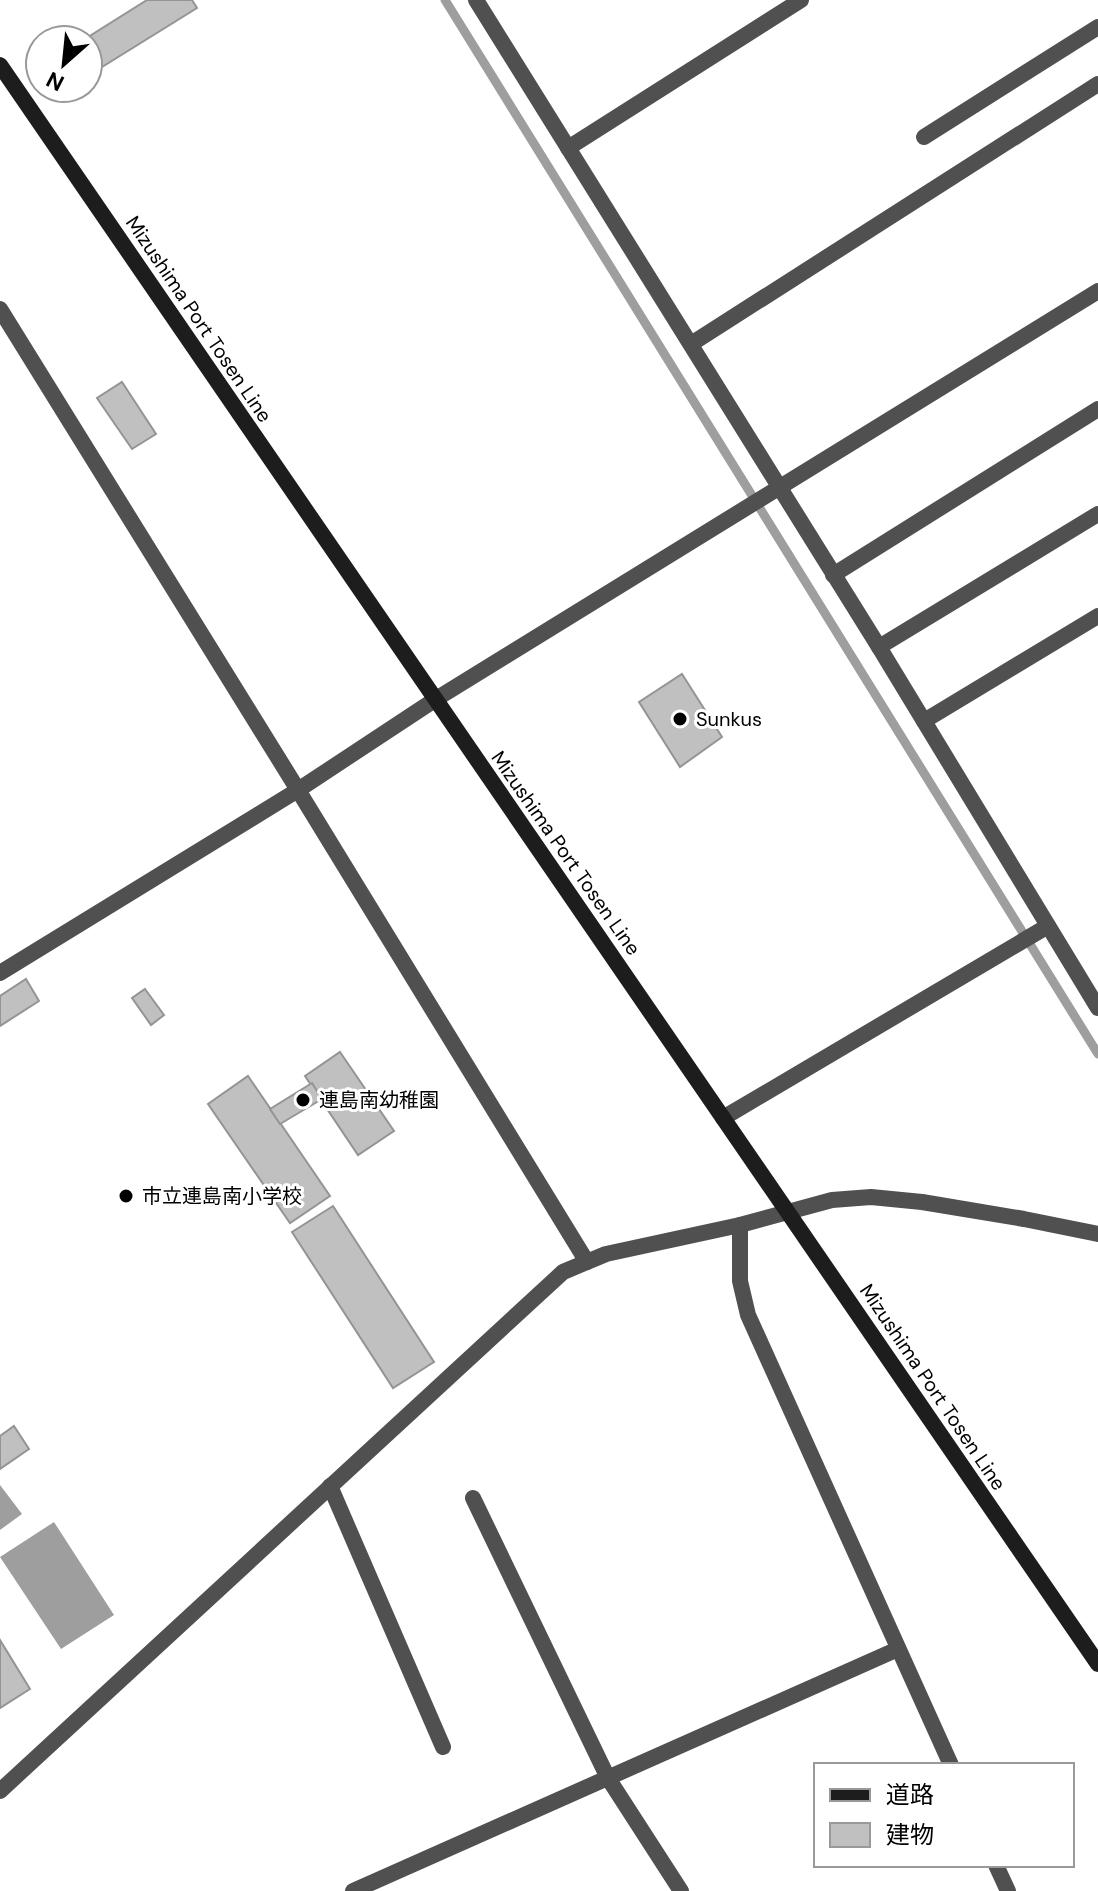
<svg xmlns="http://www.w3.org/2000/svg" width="1098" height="1891" font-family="'DM Sans','Noto Sans JP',sans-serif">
	<rect width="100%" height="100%" fill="#fff"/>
	<g fill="#9e9e9e">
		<polygon points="0,1485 22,1514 0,1530"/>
		<polygon points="54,1522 114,1615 61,1649 0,1557"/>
	</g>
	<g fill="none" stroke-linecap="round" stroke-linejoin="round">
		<polyline stroke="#9e9e9e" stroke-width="9" points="445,0 1098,1054"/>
	</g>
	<g fill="#c0c0c0" stroke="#949494" stroke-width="2">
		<polygon points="147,0 192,0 197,8 102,67 88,66 88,40 85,39"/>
		<polygon points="122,382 156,434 132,449 97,398"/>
		<polygon points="682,674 722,737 680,767 639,702"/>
		<polygon points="26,979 39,1001 0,1026 0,996"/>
		<polygon points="145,989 164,1015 151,1025 132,998"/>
		<polygon points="340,1052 394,1131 358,1155 305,1076"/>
		<polygon points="248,1076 330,1196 290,1223 208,1104"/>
		<polygon points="312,1083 322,1099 280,1124 270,1109"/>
		<polygon points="333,1206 434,1362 393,1388 292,1232"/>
		<polygon points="14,1426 29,1449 0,1469 0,1436"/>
		<polygon points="0,1640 30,1689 0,1708"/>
	</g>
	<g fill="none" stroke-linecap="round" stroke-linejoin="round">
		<g stroke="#505050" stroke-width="16">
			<polyline points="476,0 879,647 1098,1008"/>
			<polyline points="924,137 1098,27"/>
			<polyline points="568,148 801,0"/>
			<polyline points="0,309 298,790 587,1262"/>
			<polyline points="691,344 1098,84"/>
			<polyline points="833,575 1098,409"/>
			<polyline points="879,647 1098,514"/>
			<polyline points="924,721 1098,616"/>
			<polyline points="0,973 298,790 436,699 1098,291"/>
			<polyline points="723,1118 1048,926"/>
			<polyline points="740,1225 740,1281 748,1315 951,1765"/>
			<polyline points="330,1486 443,1747"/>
			<polyline points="473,1498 608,1778 681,1891"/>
			<polyline points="0,1791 563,1272 606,1254 740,1225 832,1200 871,1197 922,1202 1024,1219 1098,1234"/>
			<polyline points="996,1865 1008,1891"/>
			<polyline points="353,1891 898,1649"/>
		</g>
		<polyline stroke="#1d1d1d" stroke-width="16" points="0,65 1098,1664"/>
	</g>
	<g fill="#000" stroke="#fff" stroke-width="3">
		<circle cx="680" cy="719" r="8"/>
		<circle cx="303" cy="1100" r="8"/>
		<circle cx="126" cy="1196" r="8"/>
	</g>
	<g text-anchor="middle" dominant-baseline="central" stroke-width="6" stroke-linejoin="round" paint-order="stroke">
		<g font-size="20" fill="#000" stroke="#fff">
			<text transform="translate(199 319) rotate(56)">Mizushima Port Tosen Line</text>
			<text transform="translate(566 853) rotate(55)">Mizushima Port Tosen Line</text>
			<text transform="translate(933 1387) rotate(56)">Mizushima Port Tosen Line</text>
		</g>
		<g font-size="20" fill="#000" stroke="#fff" text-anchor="start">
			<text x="696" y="719">Sunkus</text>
			<text x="319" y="1100">連島南幼稚園</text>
			<text x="142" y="1196">市立連島南小学校</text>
		</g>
	</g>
	<rect x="814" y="1763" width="260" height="104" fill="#ffffff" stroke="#999999" stroke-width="2"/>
	<rect x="830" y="1789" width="40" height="12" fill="#1d1d1d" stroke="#999999" stroke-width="2"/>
	<text x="886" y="1803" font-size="24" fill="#000000">道路</text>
	<rect x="830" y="1823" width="40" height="24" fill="#c0c0c0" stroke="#999999" stroke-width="2"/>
	<text x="886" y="1843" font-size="24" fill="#000000">建物</text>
	<g transform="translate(64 64) rotate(207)"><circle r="38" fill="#ffffff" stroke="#999999" stroke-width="2"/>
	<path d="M0-6L14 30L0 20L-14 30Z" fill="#000000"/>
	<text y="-12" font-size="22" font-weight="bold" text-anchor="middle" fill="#000000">N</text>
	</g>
</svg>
